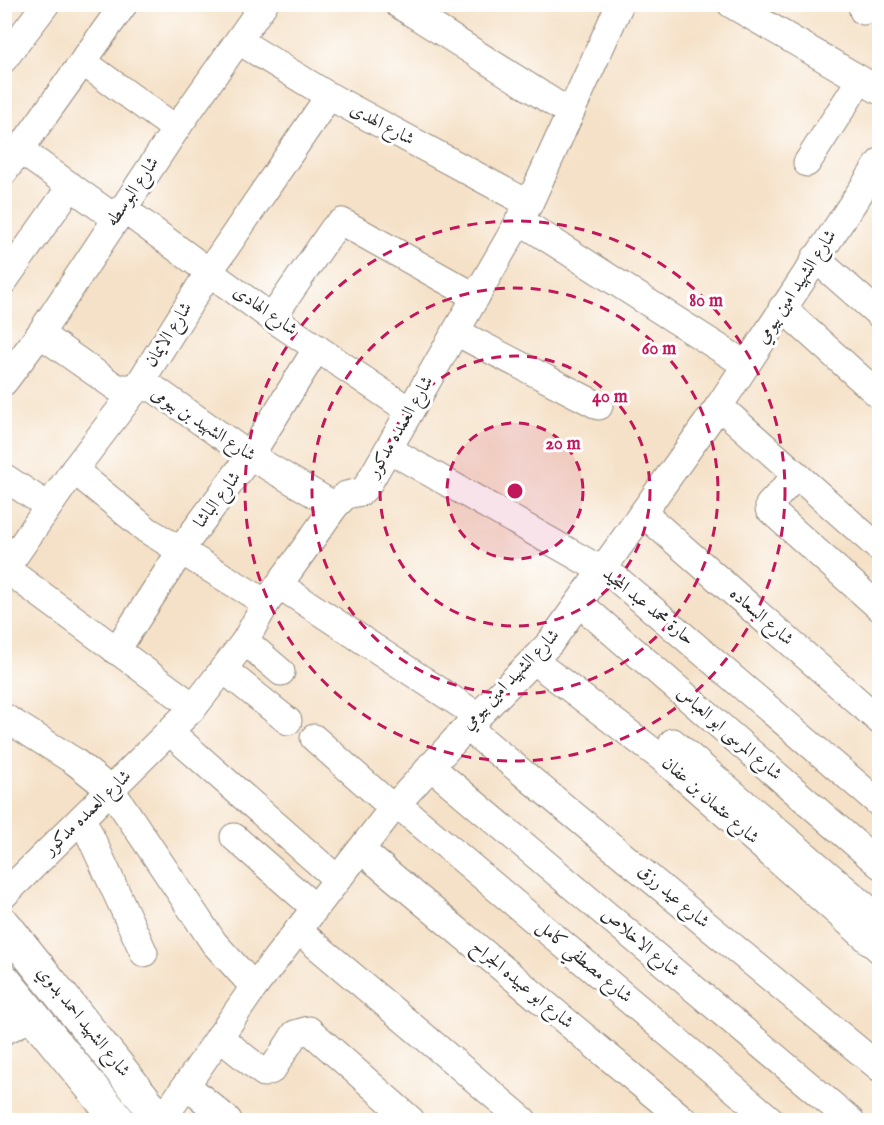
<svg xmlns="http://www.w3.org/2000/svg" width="884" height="1125" font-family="'IM FELL English',Amiri,serif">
	<rect width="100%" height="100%" fill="#fff"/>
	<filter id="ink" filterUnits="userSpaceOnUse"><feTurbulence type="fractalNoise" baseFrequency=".0167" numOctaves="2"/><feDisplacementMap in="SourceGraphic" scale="12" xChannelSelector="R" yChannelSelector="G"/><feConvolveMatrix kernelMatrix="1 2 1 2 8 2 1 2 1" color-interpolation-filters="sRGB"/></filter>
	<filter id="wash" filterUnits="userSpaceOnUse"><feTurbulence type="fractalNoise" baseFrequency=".008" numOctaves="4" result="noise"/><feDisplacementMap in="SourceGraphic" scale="24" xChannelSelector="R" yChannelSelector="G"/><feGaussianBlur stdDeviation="1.35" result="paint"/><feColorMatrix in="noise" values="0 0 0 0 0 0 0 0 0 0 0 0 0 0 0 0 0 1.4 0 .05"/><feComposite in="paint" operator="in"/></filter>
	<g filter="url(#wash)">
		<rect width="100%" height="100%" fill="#f5e1c7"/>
	</g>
	<g filter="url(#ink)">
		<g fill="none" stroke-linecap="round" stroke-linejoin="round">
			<defs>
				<g id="street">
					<polyline points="398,4 570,113"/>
					<polyline points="731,4 880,91"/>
					<polyline points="863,11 867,4"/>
					<polyline points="239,41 329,96 529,204"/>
					<polyline points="4,59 46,4"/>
					<polyline points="83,62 176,129"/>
					<polyline points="20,150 115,218"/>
					<polyline points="807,163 860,80"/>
					<polyline points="4,172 124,4"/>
					<polyline points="122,208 272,318 410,411"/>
					<polyline points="519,220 746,365"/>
					<polyline points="815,258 880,315"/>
					<polyline points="4,281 71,186"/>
					<polyline points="782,308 880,396"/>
					<polyline points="272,318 334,228 342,222 476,297"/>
					<polyline points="456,332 599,406"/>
					<polyline points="40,334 117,388 153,388 250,456 335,506"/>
					<polyline points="4,382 40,334 176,129 264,4"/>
					<polyline points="719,406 880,549"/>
					<polyline points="390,450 617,579 880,804"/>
					<polyline points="74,470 147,530 266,603"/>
					<polyline points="797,475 769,505 769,509 880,608"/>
					<polyline points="4,477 48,506"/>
					<polyline points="643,513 880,721"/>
					<polyline points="6,569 194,707"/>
					<polyline points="4,571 74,470 136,389 209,272 329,96"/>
					<polyline points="279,585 478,716"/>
					<polyline points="579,603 880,865"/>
					<polyline points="245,641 281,672"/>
					<polyline points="116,651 190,537 250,456 317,348"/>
					<polyline points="534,661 663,759 880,950"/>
					<polyline points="223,669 288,721"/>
					<polyline points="4,717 74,761 112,791 214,943 254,987"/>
					<polyline points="467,727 880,1068"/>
					<polyline points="170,732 337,879"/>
					<polyline points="314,738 393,808"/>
					<polyline points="673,742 880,919"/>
					<polyline points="430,766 850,1120"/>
					<polyline points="397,804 771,1120"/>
					<polyline points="82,818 144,953"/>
					<polyline points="234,837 315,908"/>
					<polyline points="361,850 684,1120"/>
					<polyline points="4,895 194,707 245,641 266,603 335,506 346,495 361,492 367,486 529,204 620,4"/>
					<polyline points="298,930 523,1120"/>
					<polyline points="4,1031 34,1016"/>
					<polyline points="219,1037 264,1073 272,1070 295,1034 309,1030 411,1120"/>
					<polyline points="186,1085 228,1120"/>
					<polyline points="162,1120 254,987 393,808 467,727 550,643 719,406 880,162"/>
				</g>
				<g id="secondary">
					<polyline points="4,924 161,1120"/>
					<polyline points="4,980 118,1120"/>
				</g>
			</defs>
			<use href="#street" stroke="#908679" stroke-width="29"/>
			<use href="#secondary" stroke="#908679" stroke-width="35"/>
			<use href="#street" stroke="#fff" stroke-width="27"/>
			<use href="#secondary" stroke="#fff" stroke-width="33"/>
		</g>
	</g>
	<circle cx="515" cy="491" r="68" fill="#c2185b" fill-opacity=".12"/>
	<g fill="none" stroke="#c2185b" stroke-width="3" stroke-dasharray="10 8">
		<circle cx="515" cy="491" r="68"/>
		<circle cx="515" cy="491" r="135"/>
		<circle cx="515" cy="491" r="203"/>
		<circle cx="515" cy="491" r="270"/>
	</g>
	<g text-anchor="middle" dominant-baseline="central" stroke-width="6" stroke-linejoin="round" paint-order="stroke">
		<g font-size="18" fill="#2b2b2b" stroke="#fff">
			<text transform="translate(382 125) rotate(28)">شارع الهدى</text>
			<text transform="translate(133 192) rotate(-56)">شارع البوسطه</text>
			<text transform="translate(797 287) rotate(-57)">شارع الشهيد امين بيومي</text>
			<text transform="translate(265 311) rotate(35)">شارع الهادى</text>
			<text transform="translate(169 335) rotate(-58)">شارع الايمان</text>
			<text transform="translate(203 425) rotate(33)">شارع الشهيد بن بيومى</text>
			<text transform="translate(401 427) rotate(-60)">شارع العمده مدكور</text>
			<text transform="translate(218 500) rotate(-53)">شارع الباشا</text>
			<text transform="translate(648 607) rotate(39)">حارة محمد عبد المجيد</text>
			<text transform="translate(761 617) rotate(41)">شارع السعاده</text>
			<text transform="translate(511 680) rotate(-46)">شارع الشهيد امين بيومي</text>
			<text transform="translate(729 734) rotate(41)">شارع المرسى ابو العباس</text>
			<text transform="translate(710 801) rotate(41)">شارع عثمان بن عفان</text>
			<text transform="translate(88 813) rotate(-44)">شارع العمده مدكور</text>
			<text transform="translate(673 897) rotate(40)">شارع عيد رزق</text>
			<text transform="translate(640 943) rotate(40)">شارع الاخلاص</text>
			<text transform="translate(584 962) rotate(40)">شارع مصطفي كامل</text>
			<text transform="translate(522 985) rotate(40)">شارع ابو عبيده الجراح</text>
			<text transform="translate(83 1022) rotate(51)">شارع الشهيد احمد بدوي</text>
		</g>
	</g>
	<circle cx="515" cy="491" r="9" fill="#c2185b" stroke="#fff" stroke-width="3"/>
	<g font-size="18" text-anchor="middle" font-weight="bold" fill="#c2185b" stroke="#fff" stroke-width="6" stroke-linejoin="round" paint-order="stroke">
		<text x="706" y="306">80 m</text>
		<text x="659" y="354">60 m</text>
		<text x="610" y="402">40 m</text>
		<text x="563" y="449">20 m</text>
	</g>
	<rect width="884" height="1125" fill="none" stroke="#fff" stroke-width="24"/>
</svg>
